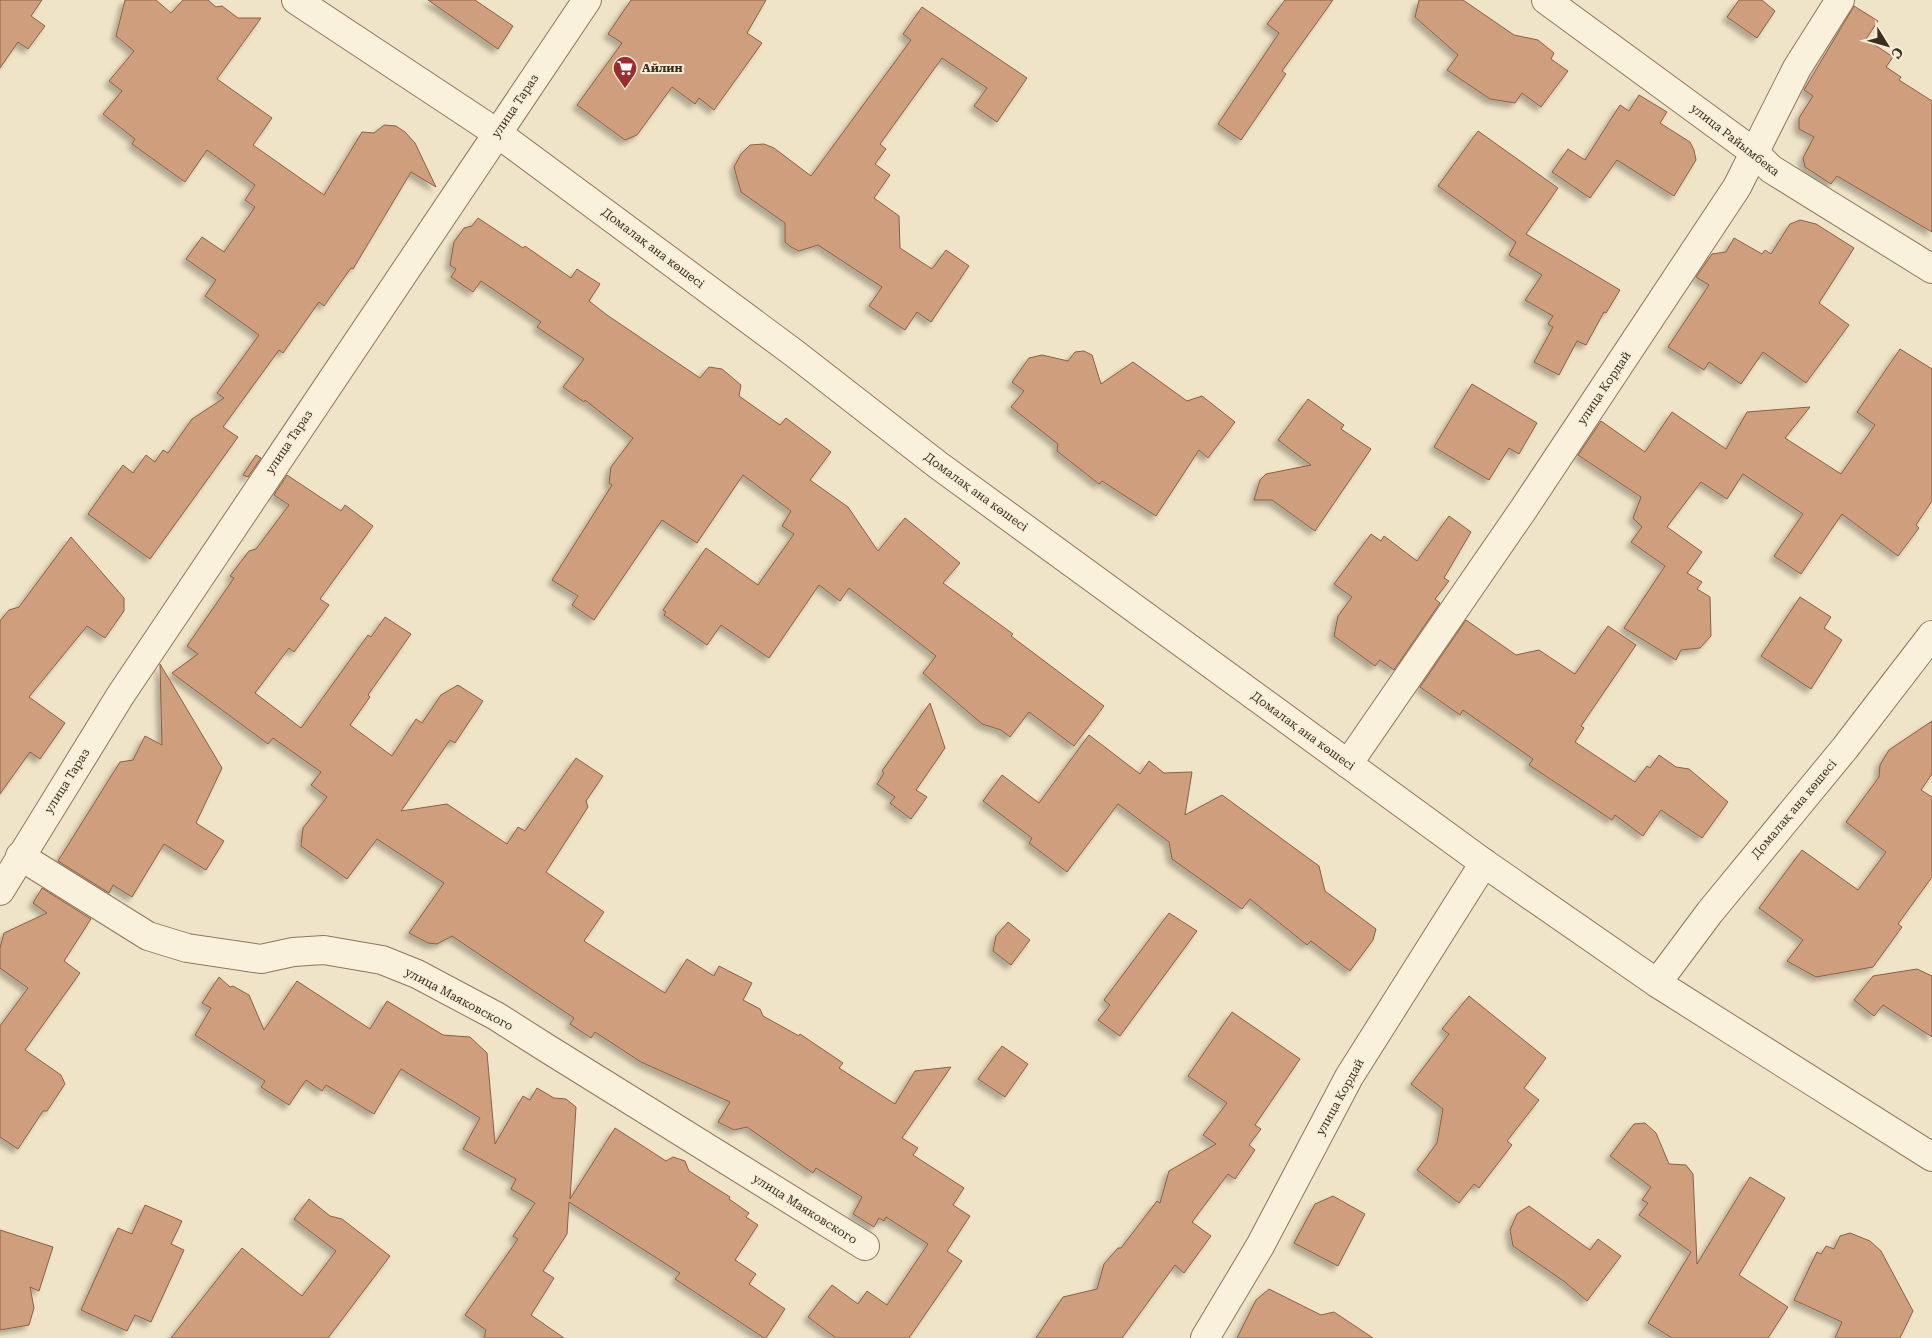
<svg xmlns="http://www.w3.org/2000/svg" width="1932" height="1338" font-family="'Roboto Serif',serif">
	<defs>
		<filter id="shadow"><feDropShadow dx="-4.5" dy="4.5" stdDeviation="2.5" flood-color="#0004"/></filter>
	</defs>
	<rect width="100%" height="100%" fill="#f0e4c8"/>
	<g fill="#cf9f7d" stroke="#8d5f41" filter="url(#shadow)">
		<polygon points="0,0 42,0 31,16 45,26 28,49 18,42 0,68"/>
		<polygon points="125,0 156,0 171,13 183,0 208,0 216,7 222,6 238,18 261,18 217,79 272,118 253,145 324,195 362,132 374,133 384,125 396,126 405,132 415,143 436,187 411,172 353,269 351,268 324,306 319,302 283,353 279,350 223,427 238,437 150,559 88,514 123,465 133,473 146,455 155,462 163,450 168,453 192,419 224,398 217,393 259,335 205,296 216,280 186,259 202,237 224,252 255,207 245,200 255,185 207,150 185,182 132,144 135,139 103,114 122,91 109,81 134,51 116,36"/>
		<polygon points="428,0 475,0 513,26 498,49"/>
		<polygon points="631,0 766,0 747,33 762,43 714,110 699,98 695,104 672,87 637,135 625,140 577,105 622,43 608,34"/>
		<polygon points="1285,0 1333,0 1282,71 1286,74 1241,140 1218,124 1279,33 1267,24"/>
		<polygon points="1419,0 1463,0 1514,35 1538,40 1554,53 1551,59 1568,71 1541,107 1522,93 1515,103 1490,99 1447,70 1458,55 1415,17"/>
		<polygon points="1739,0 1762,0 1775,11 1757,38 1727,17"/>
		<polygon points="1854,6 1878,21 1866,39 1893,57 1886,67 1901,77 1899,80 1932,101 1932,232 1837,176 1831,184 1805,167 1803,158 1814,137 1799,129 1799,118 1813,96 1804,90"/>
		<polygon points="922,7 1027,78 997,122 974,106 987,88 942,58 880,144 886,149 875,164 890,175 874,198 899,216 900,248 932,269 946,250 969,266 931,322 917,312 905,330 869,306 882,287 818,245 799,251 791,247 785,242 785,223 741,192 734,167 741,154 750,145 764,144 774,148 811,176 911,40 903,34"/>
		<polygon points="1639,95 1667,112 1660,123 1690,142 1694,150 1696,160 1674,196 1617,160 1590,198 1552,172 1568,149 1585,160 1620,105 1629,111"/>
		<polygon points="1478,131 1558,188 1526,234 1620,290 1606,313 1604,312 1586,345 1577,341 1559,375 1534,362 1553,327 1548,324 1553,316 1525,300 1542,275 1509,255 1516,242 1438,186"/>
		<polygon points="478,218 523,248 525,246 571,278 577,269 600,284 589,301 607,315 700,378 709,367 722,369 741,385 739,396 780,425 786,418 831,452 810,480 848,507 878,551 905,518 960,563 943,583 1013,634 1011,636 1104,706 1074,746 1029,712 1010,737 1001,730 982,724 923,673 936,656 849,588 840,601 819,585 769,658 721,625 707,645 664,615 666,612 663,610 706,548 758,585 794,534 782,526 791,511 743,475 697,543 662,520 594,620 572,605 578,596 552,580 612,485 609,483 611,467 633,438 585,400 584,402 563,387 584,359 537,327 541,322 481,281 473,292 451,277 456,269 450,265 454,242 464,228 472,226"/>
		<polygon points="1800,220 1816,224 1854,248 1819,303 1849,325 1806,383 1763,352 1741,384 1709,362 1704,370 1668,347 1709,285 1696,277 1712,254 1726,252 1734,238 1762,254 1765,250 1771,254 1790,224"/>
		<polygon points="1900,349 1932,369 1932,501 1916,525 1919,528 1898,556 1842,514 1801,574 1774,556 1803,514 1743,474 1727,499 1701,482 1667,527 1702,552 1687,573 1702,582 1697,589 1710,597 1711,636 1700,648 1681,650 1676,660 1624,628 1665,566 1631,542 1642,527 1633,518 1641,497 1578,455 1601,421 1645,452 1672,412 1726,449 1747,412 1810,407 1785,438 1841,474 1875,425 1857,412"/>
		<polygon points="1084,351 1092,355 1101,384 1133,362 1187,401 1202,396 1235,422 1208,458 1199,450 1156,516 1102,481 1099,484 1057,451 1058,444 1011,407 1024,391 1012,382 1029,358 1042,355 1068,361 1075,352"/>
		<polygon points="1472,384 1537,423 1519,454 1509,448 1489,480 1434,447"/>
		<polygon points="1308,399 1344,425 1341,429 1371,449 1315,531 1272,500 1254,500 1260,480 1266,474 1311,465 1278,440"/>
		<polygon points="256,455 261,458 248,477 243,475"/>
		<polygon points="287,475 341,511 345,505 373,526 320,599 329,605 294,652 289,648 255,693 301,728 368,635 371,637 385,617 411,634 368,695 370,697 350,725 392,756 416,719 422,723 441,695 458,685 483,701 455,743 450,740 401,811 447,804 507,844 518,827 525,831 576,758 603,776 586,801 588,807 546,872 604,912 584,941 665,993 687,959 714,976 719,966 752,983 743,1000 760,1009 763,1016 799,1036 800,1034 843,1063 839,1068 895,1104 915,1071 951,1067 902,1138 918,1148 913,1155 964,1188 953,1205 970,1216 947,1251 962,1261 909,1338 836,1338 808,1317 832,1285 858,1304 867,1291 887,1305 928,1244 886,1217 884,1221 879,1218 874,1227 853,1214 862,1197 816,1168 813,1173 747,1127 734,1130 718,1122 730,1102 641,1062 595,1032 591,1038 570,1024 574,1018 452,936 437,944 428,943 409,933 444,883 377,839 347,879 301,846 303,828 327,797 311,785 321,772 273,738 268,744 172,673 198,654 187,646 234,578 230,576 249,551 256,549 289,505 274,495"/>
		<polygon points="1449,516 1471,532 1444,578 1449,581 1435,599 1440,603 1394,670 1380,660 1375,666 1334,636 1338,616 1352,597 1334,584 1371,534 1381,541 1384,536 1417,561"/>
		<polygon points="71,537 124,598 124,611 105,638 87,626 29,697 65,723 40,759 30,752 0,794 0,621 9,610 19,607"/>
		<polygon points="1800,597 1831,617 1824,628 1842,640 1811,689 1761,656"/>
		<polygon points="1466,620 1516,655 1539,650 1575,674 1608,626 1636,645 1581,726 1584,728 1575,742 1635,782 1647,766 1650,768 1659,755 1676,767 1689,769 1728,802 1702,838 1661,810 1643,836 1615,815 1612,820 1529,765 1533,759 1463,710 1460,715 1420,687"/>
		<polygon points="160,664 222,768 196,823 224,841 206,870 164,844 132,897 113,885 109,893 58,861 120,762 133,760 145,736 162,745"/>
		<polygon points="930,703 945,748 916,790 927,797 911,819 890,803 895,797 877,784 884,773 882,771"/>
		<polygon points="1932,721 1932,774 1921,790 1932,797 1932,877 1898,924 1902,927 1873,967 1816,977 1787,961 1803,940 1759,908 1802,850 1858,890 1886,852 1846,822 1879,777 1880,765 1889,750"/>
		<polygon points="1089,735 1140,774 1149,761 1164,773 1192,772 1185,815 1222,795 1319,866 1325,891 1376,929 1373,940 1350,971 1311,941 1307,945 1250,899 1242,909 1172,859 1169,842 1118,804 1067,872 1029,843 1032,838 983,801 1002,775 1039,803"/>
		<polygon points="42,888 91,919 64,961 80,973 25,1050 61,1075 65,1084 47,1111 43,1111 18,1149 0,1137 0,1026 28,988 0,968 0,948 4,933 47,913 33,903"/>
		<polygon points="1169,913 1197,931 1120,1036 1098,1020 1110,1005 1104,1000"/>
		<polygon points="1008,922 1030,940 1011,965 993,951 996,936"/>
		<polygon points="1917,969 1932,976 1932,1037 1883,1005 1874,1016 1854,1000 1873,976"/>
		<polygon points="219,977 230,987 233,986 249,995 264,1030 297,981 370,1029 387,1001 443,1035 470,1037 487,1053 495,1144 523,1096 530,1100 537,1088 554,1098 566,1099 576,1107 570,1199 615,1128 666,1161 673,1157 685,1161 689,1171 730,1197 729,1199 749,1213 746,1217 758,1225 735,1260 756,1274 749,1284 785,1309 766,1338 764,1338 675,1279 680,1273 569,1202 567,1234 543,1271 554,1278 531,1315 564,1338 484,1338 486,1330 465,1315 518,1239 513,1236 535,1203 511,1189 516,1179 463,1149 480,1118 401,1069 374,1114 326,1085 322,1091 306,1080 289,1105 261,1087 265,1081 195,1035 211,1008 202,1003"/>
		<polygon points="1469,996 1546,1058 1524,1088 1539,1100 1507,1141 1512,1145 1479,1188 1474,1184 1459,1203 1417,1170 1437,1143 1443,1109 1411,1084 1449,1034 1442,1029"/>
		<polygon points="1232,1012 1300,1059 1255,1125 1261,1129 1249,1145 1255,1150 1235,1179 1228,1174 1192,1222 1211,1236 1184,1273 1175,1265 1122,1338 1036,1338 1063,1297 1097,1289 1104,1264 1118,1248 1121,1248 1157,1201 1160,1203 1169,1171 1216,1144 1203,1135 1227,1103 1188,1076"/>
		<polygon points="1002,1046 1028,1064 1005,1097 978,1079"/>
		<polygon points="1645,1123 1656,1133 1669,1164 1686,1165 1693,1174 1697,1264 1750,1177 1785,1198 1739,1275 1788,1307 1768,1338 1672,1338 1648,1323 1691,1252 1639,1215 1648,1203 1642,1200 1651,1187 1610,1156 1634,1124"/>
		<polygon points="1333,1196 1365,1214 1338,1266 1294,1243 1315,1204"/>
		<polygon points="309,1199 330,1216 342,1219 390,1256 328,1338 171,1338 242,1248 302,1296 336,1251 294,1219"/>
		<polygon points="145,1205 182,1221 171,1244 184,1250 151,1322 135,1315 127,1331 81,1310 118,1228 132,1234"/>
		<polygon points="1529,1206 1590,1250 1598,1239 1621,1256 1587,1301 1565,1282 1513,1246 1510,1230 1517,1214"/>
		<polygon points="0,1230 53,1247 39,1291 30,1287 34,1308 29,1325 0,1330"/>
		<polygon points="1850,1233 1870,1241 1881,1251 1913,1311 1900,1338 1835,1338 1842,1322 1794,1300 1817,1252 1821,1254 1826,1246 1834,1249 1840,1236"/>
		<polygon points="1269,1289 1321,1315 1334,1312 1373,1338 1237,1338 1256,1300"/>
	</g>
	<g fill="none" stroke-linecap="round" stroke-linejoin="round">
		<defs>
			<g id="street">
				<polyline points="296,0 497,133 794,353 938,465 1484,863 1657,983 1932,1157"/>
				<polyline points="1546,0 1755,153 1771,169 1932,269"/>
				<polyline points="1348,764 1525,507 1737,187 1797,68 1840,0"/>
				<polyline points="20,856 148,936 187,948 261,959 293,952 324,950 382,960 417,974 496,1016 548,1049 865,1246"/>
				<polyline points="0,891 120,696 587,0"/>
				<polyline points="1657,983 1710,912 1845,748 1932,635"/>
				<polyline points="1205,1338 1260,1246 1349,1077 1484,863"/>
			</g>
		</defs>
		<use href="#street" stroke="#8d765c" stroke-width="30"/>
		<use href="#street" stroke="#faf1dc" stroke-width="28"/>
	</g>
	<defs>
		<symbol id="supermarket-pin" viewBox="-11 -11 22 30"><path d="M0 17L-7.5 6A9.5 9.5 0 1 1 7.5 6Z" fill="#9e2a2b" stroke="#f7eed8"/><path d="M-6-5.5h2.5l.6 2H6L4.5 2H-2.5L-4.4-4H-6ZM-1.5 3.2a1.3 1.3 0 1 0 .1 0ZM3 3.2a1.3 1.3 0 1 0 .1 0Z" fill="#fff"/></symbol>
	</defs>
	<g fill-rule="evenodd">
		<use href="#supermarket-pin" x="611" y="54" width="28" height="38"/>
	</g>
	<g text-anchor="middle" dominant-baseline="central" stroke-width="4" stroke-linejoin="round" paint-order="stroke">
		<g font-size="12" font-weight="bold" fill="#3d2e20" stroke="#f7eed8" text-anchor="start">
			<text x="642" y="68">Айлин</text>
		</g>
		<g font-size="12" fill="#3d2e20" stroke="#f7eed8">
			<text transform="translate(515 106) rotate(-56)">улица Тараз</text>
			<text transform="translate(1735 140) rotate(38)">улица Райымбека</text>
			<text transform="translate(653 248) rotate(37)">Домалақ ана көшесі</text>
			<text transform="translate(1604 388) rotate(-56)">улица Кордай</text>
			<text transform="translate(289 442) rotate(-56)">улица Тараз</text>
			<text transform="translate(976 492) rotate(36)">Домалақ ана көшесі</text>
			<text transform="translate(1303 731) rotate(36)">Домалақ ана көшесі</text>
			<text transform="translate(67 781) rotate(-58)">улица Тараз</text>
			<text transform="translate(1794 809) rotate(-50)">Домалақ ана көшесі</text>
			<text transform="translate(459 999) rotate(28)">улица Маяковского</text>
			<text transform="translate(1340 1097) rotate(-61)">улица Кордай</text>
			<text transform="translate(805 1209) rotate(32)">улица Маяковского</text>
		</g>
	</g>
	<g transform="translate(1887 45) rotate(127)" stroke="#f7eed8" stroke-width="4" paint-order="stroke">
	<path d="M0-4L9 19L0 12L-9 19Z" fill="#3d2e20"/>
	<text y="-8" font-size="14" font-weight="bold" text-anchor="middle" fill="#3d2e20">С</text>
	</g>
</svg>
